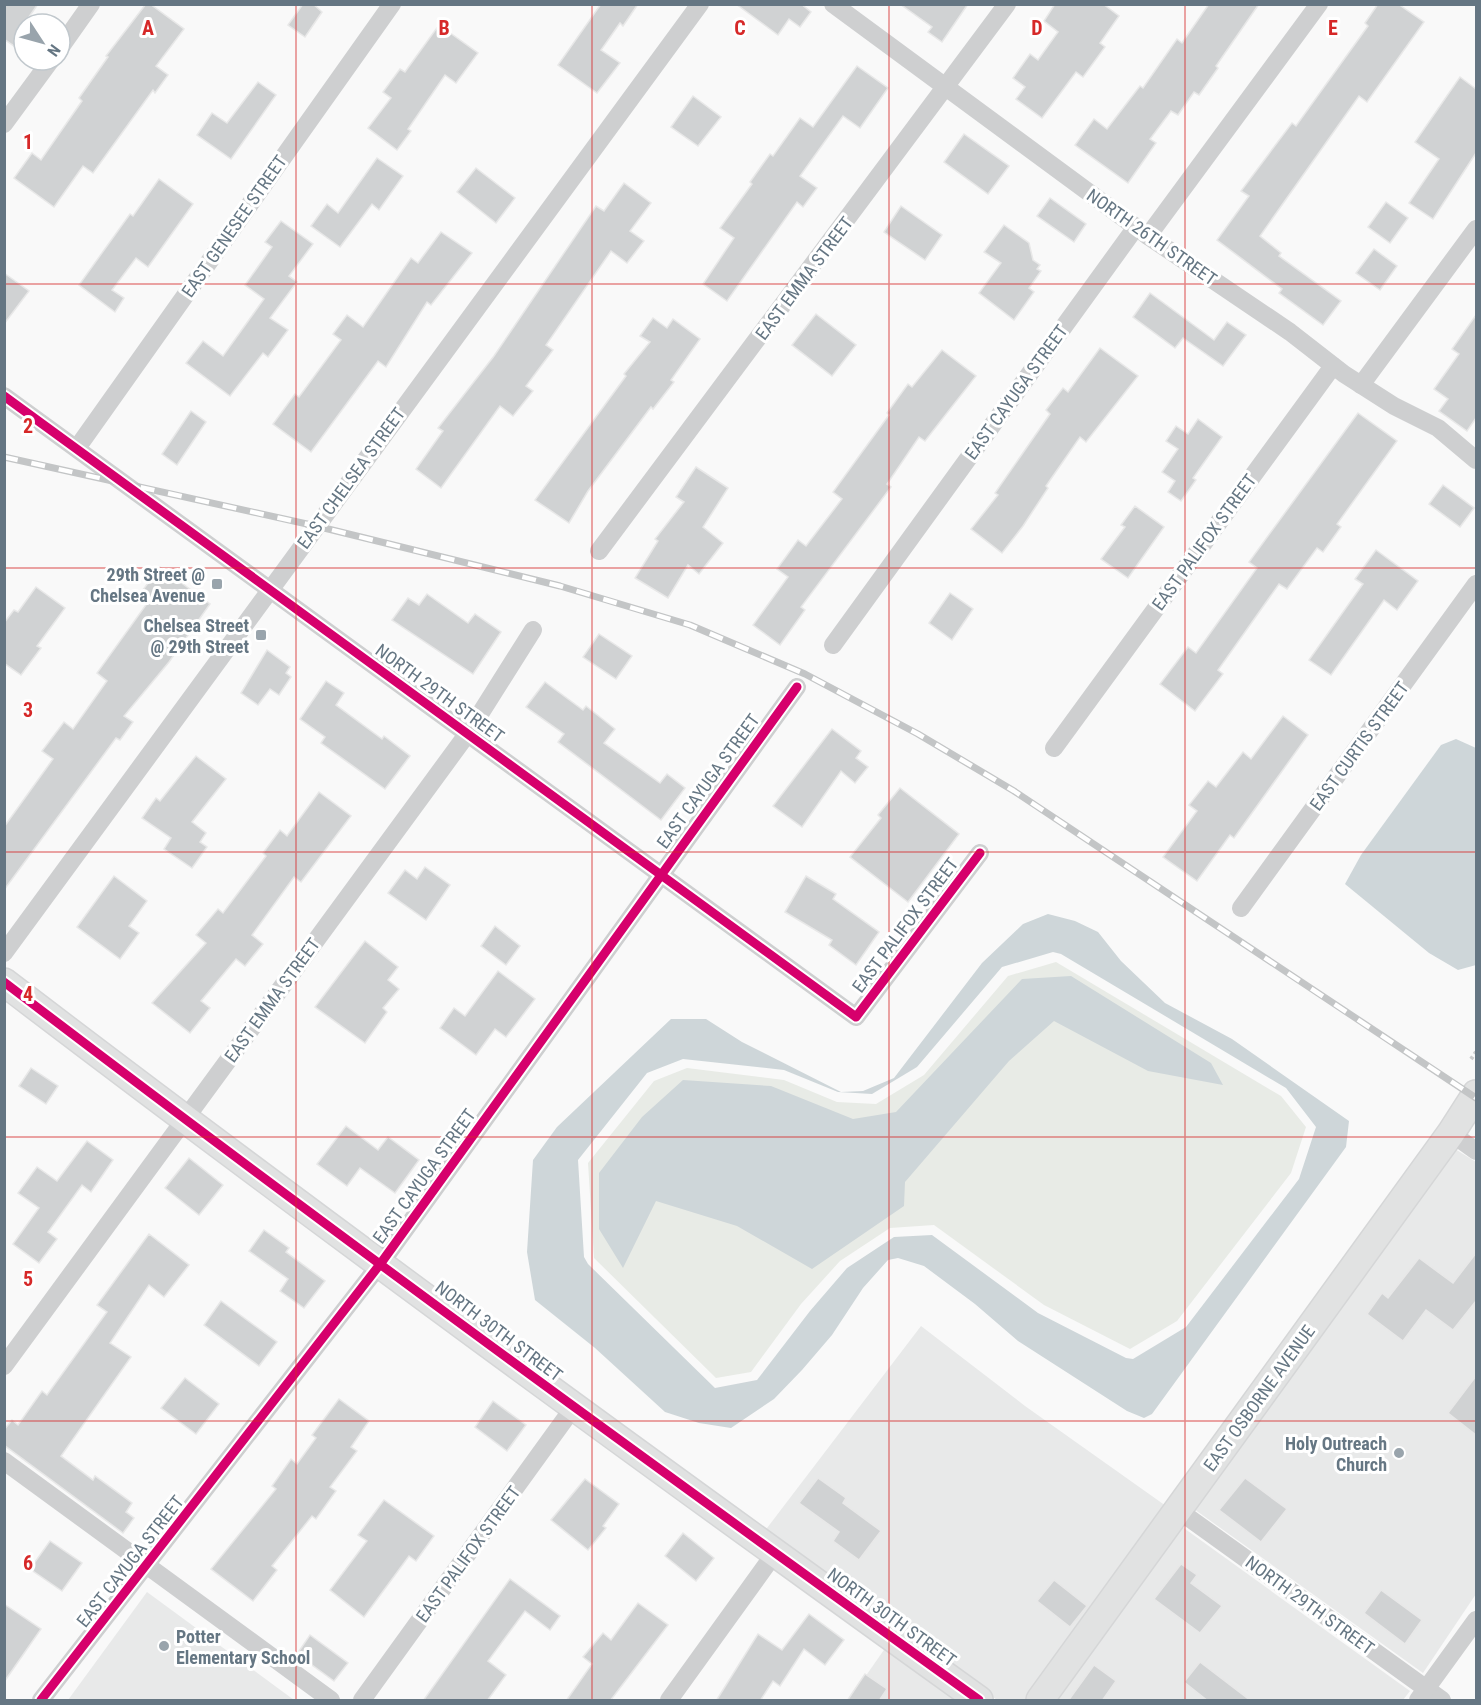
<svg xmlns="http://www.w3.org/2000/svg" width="1481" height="1705" font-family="'Roboto Condensed',sans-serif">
	<rect width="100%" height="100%" fill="#f9f9f9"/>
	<g fill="#e8e9e9">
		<polygon points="1455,1149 1476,1162 1476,1594 1423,1673 1194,1509"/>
		<polygon points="921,1326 1025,1406 1166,1506 1025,1700 997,1700 764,1532"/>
		<polygon points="1181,1526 1410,1691 1403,1700 1055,1700"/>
		<polygon points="147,1592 294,1700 68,1700"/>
		<polygon points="886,1647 960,1700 849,1700"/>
	</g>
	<polygon fill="#e8ebe6" points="1056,962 1281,1096 1306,1127 1291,1173 1177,1321 1130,1349 1044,1305 934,1225 890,1228 840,1261 801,1304 751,1372 716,1378 594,1258 588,1163 654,1081 687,1068 784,1080 837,1102 876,1104 924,1075 1008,976"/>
	<g fill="#ced6d9" fill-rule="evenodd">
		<polygon points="1456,739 1476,748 1476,965 1458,970 1429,953 1345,884 1361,855 1441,745"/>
		<path d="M1048,914l27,7 23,11 23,29 44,42 67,36 117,82 -3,26 -194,267 -8,4 -17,-7 -109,-70 -43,-37 -51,-38 -26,-8 -10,2 -25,28 -31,47 -30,35 -28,29 -43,29 -32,-5 -34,-11 -70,-64 -60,-48 -8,-48 6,-92 24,-33 114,-108h35l36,23 99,50 22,-1 31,-13 88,-115 41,-39zM1053,952l8,2 225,134 30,39 -17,52 -113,148 -53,32 -7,-1 -88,-45 -106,-78 -38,2 -47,31 -37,43 -53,69 -42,8 -127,-124 -4,-7 -6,-97 69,-87 36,-14 101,11 54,22 34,2 45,-27 85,-100z"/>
		<polygon points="1071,976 1211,1063 1223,1085 1148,1071 1054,1021 1009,1061 905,1182 904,1206 812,1269 737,1226 656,1201 623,1268 599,1229 599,1173 642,1117 683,1080 771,1086 853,1119 896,1112 1022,979"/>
	</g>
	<g fill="#d0d2d3" stroke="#e8e8e8" stroke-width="1.5">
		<polygon points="4,4 38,4 24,24 24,53 4,39"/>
		<polygon points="146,4 150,4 184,29 156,66 168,75 155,93 153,90 93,173 83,166 54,207 14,178 32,153 41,160 82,101 79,98 108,57 106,56"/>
		<polygon points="303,4 313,4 322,12 305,37 288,25"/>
		<polygon points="601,4 638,4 623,26 620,23 601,50 620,63 597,93 558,65"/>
		<polygon points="736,4 801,4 811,12 800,27 789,19 778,35"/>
		<polygon points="900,4 968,4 942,42 928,32 932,27"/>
		<polygon points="1055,4 1103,4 1119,16 1100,43 1105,47 1083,77 1076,72 1042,118 1016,99 1025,87 1013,78 1030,54 1038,60 1058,32 1044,21"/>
		<polygon points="1209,4 1259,4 1216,66 1218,68 1199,95 1194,92 1178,115 1171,111 1150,139 1156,143 1128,183 1075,145 1094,119 1107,129 1140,86 1143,88 1177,39 1182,43"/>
		<polygon points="1378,4 1398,4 1424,22 1367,102 1359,96 1260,236 1281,253 1279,256 1341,301 1323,325 1279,293 1282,289 1217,240 1249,196 1241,191 1292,123 1296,126 1368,26 1365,23"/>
		<polygon points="439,25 478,53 456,83 445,75 408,129 411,131 397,150 368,128 391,98 383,92 400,69 405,72"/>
		<polygon points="857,66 888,88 860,128 843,116 800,176 817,188 803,207 797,202 727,301 703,284 734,238 720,228 752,184 750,182 770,154 773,156 800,118 813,127"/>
		<polygon points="1460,77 1476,89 1476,153 1433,219 1409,203 1439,159 1415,142"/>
		<polygon points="258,82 276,95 231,159 197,135 212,113 227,123"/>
		<polygon points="693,96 721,117 698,146 671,127"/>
		<polygon points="964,134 1009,166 988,194 944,162"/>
		<polygon points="377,158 403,176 379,210 372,204 340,247 311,226 327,204 338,213"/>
		<polygon points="476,168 515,198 496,223 457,192"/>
		<polygon points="159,179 193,204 148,267 136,258 112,290 124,298 115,312 79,285 130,214 133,216"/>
		<polygon points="624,183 651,203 630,231 644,241 627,263 611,251 546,345 553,350 526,386 533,391 513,416 500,406 441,488 416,469 443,431 438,428 494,356 596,206 604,211"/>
		<polygon points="1050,198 1086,224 1074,242 1037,216"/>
		<polygon points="1386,202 1408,218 1390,243 1368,227"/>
		<polygon points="901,206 942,235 925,260 884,232"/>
		<polygon points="281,221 313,244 289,276 297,282 270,318 288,330 268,357 263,353 230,396 186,363 203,341 223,356 264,299 245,285 272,247 265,242"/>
		<polygon points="1004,225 1029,243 1033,260 1040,265 1037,269 1041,271 1029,288 1034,292 1014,320 979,293 1001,263 984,252"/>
		<polygon points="441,232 472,253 431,305 427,302 386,367 378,361 311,452 273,424 295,394 299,397 341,340 333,334 347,315 363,327 411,258 418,263"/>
		<polygon points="1374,249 1397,266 1380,290 1356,273"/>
		<polygon points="4,273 29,291 4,324"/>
		<polygon points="1150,293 1214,340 1227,322 1246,335 1223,366 1183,338 1175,348 1133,317"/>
		<polygon points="816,314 856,345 832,376 792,345"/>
		<polygon points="1476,315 1476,418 1467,431 1439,411 1448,399 1434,389 1459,354 1452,349"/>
		<polygon points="653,318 667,328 673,319 700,339 671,380 674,382 653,409 651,407 588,491 569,523 535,500 626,376 624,374 650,342 640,336"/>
		<polygon points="1100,348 1138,376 1086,442 1080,437 1046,486 1048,488 1023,526 1002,553 971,529 998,495 995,493 1050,414 1046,410 1063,388 1068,392"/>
		<polygon points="942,350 976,376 925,441 919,437 887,484 891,487 801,607 805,610 780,645 753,625 788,577 777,569 798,540 806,546 842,499 833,492 889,415 887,413 908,384 912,387"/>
		<polygon points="191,411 206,422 177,465 162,454"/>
		<polygon points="1358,413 1397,441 1337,524 1341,527 1323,552 1317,548 1287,589 1279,584 1218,670 1223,674 1195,711 1160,684 1188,647 1196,653 1257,568 1249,562"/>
		<polygon points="1198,419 1222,437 1193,478 1196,480 1181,501 1168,492 1175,481 1162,472 1178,449 1166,441 1176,426 1188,434"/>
		<polygon points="696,467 728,488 703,527 723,543 699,574 688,565 668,598 635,578 658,541 655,539 684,502 676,497"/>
		<polygon points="1443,485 1474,508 1460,527 1429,504"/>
		<polygon points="1135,506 1164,527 1128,578 1101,559 1125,527 1121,525"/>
		<polygon points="1376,550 1418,581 1397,610 1384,600 1331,675 1309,660 1363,584 1355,579"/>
		<polygon points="160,567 210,604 169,662 124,716 133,722 120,740 116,738 4,890 4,827 53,759 42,751 64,722 73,729 107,681 97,673 151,598 142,591"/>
		<polygon points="36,587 65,608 37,646 41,648 21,675 4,663 4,623 14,610 18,612"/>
		<polygon points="950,593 973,609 952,640 929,623"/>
		<polygon points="427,594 468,623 475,614 501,632 473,674 392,620 408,598 419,605"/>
		<polygon points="599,634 632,656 616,679 583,657"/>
		<polygon points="267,650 290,667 286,673 291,677 279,695 270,689 258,705 241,693"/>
		<polygon points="326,681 344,693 336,705 382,739 384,736 410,756 385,789 321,743 325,737 300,719"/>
		<polygon points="545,682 583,710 586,706 615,729 604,743 660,783 667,774 685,788 661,820 558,742 564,734 526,707"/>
		<polygon points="1283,716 1308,735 1234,838 1230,835 1197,881 1163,857 1197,811 1189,805 1208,781 1216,787 1243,752 1251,759"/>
		<polygon points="832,729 861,751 856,758 868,767 855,783 841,771 802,827 773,806"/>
		<polygon points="196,756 226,779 192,822 206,833 200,842 207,847 192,868 164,849 171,838 142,818 156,798 160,801"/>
		<polygon points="900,788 959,834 908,902 850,857 881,818 878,815"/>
		<polygon points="319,792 351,816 301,882 294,877 252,935 263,944 245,966 236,959 201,1001 210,1008 190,1033 152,1003 206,943 196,935 218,909 223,913 266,856 263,853 280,830 287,836"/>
		<polygon points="425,867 450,885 426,920 388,893 405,870 417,879"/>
		<polygon points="114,876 147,901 129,926 139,933 120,959 77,927"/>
		<polygon points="806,876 836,894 833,899 879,932 856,965 829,945 832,940 785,912"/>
		<polygon points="495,926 520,946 506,965 481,946"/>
		<polygon points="365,941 398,967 388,980 399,989 383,1008 387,1012 365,1043 315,1007"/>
		<polygon points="498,971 535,999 506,1037 495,1029 476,1055 440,1028 454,1008 465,1016"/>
		<polygon points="31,1068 58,1086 46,1104 19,1086"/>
		<polygon points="346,1126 378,1150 388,1137 419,1160 395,1193 360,1168 347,1186 317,1164"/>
		<polygon points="87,1141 113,1160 91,1192 82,1185 48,1232 57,1239 39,1263 13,1244 39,1208 18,1193 37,1167 57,1181"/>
		<polygon points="189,1158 223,1185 199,1215 165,1188"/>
		<polygon points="264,1230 289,1248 286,1252 325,1281 304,1308 280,1291 288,1279 249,1251"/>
		<polygon points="149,1234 189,1265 164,1297 149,1285 110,1343 131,1357 61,1456 93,1480 95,1476 132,1503 126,1512 134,1518 123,1533 4,1445 4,1430 12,1420 18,1425 42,1391 47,1395 107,1312 97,1305"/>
		<polygon points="1476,1253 1476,1301 1453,1330 1426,1310 1403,1341 1367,1314 1382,1293 1388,1298 1419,1258 1453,1283"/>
		<polygon points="221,1301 277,1342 259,1366 204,1325"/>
		<polygon points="1476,1376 1476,1435 1448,1413"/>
		<polygon points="185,1378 219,1404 196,1434 161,1408"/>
		<polygon points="339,1399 369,1421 351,1447 357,1451 330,1487 336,1491 316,1519 312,1516 272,1566 277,1570 253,1601 211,1569 276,1489 272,1486 291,1459 297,1464 316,1438 312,1435"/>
		<polygon points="493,1401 526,1425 507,1451 475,1427"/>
		<polygon points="818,1478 846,1498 843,1503 881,1531 859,1560 833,1541 839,1532 799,1503"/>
		<polygon points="1245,1478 1287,1509 1261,1542 1219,1510"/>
		<polygon points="585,1479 619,1504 603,1526 606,1528 588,1550 551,1520"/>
		<polygon points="384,1500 434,1536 416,1561 409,1556 364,1617 330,1590 367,1541 358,1535"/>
		<polygon points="683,1533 714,1558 696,1581 665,1556"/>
		<polygon points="50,1541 82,1563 62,1591 30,1569"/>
		<polygon points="1181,1564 1197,1575 1191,1583 1222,1606 1200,1633 1154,1599"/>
		<polygon points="510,1579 560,1616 550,1630 525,1611 488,1661 506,1675 487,1701 423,1701"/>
		<polygon points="1054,1580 1087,1606 1070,1627 1037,1601"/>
		<polygon points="1381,1590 1422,1620 1405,1644 1364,1613"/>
		<polygon points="638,1603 668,1625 610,1701 566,1701 592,1664 583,1657 603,1633 611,1640"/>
		<polygon points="4,1604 41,1629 4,1682"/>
		<polygon points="809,1614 844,1640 825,1665 804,1649 780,1686 773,1681 760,1701 716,1701 758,1634 782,1650"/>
		<polygon points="310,1635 348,1663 334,1681 297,1654"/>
		<polygon points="1200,1662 1251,1701 1208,1701 1184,1682"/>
		<polygon points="1094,1665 1116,1681 1102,1701 1068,1701"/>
		<polygon points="865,1674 887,1689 879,1701 847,1701"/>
	</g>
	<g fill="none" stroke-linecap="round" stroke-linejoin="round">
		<defs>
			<g id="secondary">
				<path d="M4,982c321,245 647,482 975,718"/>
				<polyline points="1040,1700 1451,1133 1476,1094"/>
			</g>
		</defs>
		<use href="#secondary" stroke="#d5d6d7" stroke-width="30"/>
		<polyline stroke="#cbcccd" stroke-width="4" stroke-dasharray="3 3" stroke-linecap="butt" points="1471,1059 1476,1052"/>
		<g stroke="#cecfd0" stroke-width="18">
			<polyline points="833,4 1148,236 1290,332 1344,374 1394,406 1438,428 1476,460"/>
			<polyline points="60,48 91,4"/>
			<polyline points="4,124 51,60"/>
			<polyline points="1148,236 1319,4"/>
			<polyline points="1361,385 1476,229"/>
			<polyline points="4,396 856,1017 980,853"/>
			<polyline points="77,448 392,4"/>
			<polyline points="599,551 1007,4"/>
			<polyline points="833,645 1136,227"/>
			<polyline points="1054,748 1333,366"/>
			<polyline points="1241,908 1476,584"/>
			<polyline points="4,953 700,4"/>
			<polyline points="1451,1133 1476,1151"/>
			<polyline points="4,1366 468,733 533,630"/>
			<polyline points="4,1461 331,1700"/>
			<polyline points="1178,1510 1442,1700"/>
			<polyline points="41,1700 381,1263 797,687"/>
			<polyline points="362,1700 573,1408"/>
			<polyline points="669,1700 775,1553"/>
			<polyline points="1418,1700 1476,1620"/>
		</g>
		<use href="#secondary" stroke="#e1e2e2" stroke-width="27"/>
		<defs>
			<polyline id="rail" points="4,457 316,526 560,586 690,625 805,674 918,734 1014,791 1476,1098"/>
		</defs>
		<use href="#rail" stroke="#c3c5c6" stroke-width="7"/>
		<use href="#rail" stroke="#fff" stroke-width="4.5" stroke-dasharray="14" stroke-linecap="butt"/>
		<defs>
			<g id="cycleway">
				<polyline points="4,396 856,1017 980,853"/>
				<path d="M4,982c321,245 647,482 975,718"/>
				<polyline points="41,1700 381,1263 797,687"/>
			</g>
		</defs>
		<use href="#cycleway" stroke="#fff" stroke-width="13"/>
		<use href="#cycleway" stroke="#d6006c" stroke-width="9"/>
	</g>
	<path fill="none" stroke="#d62828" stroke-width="1.5" stroke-opacity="0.55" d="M296,4v1696M592,4v1696M889,4v1696M1185,4v1696M4,284h1472M4,568h1472M4,852h1472M4,1137h1472M4,1421h1472"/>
	<g fill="#99a4ac" stroke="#fff" stroke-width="2">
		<rect x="211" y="578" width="12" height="12" rx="3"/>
		<rect x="255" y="629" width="12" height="12" rx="3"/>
		<circle cx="1399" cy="1453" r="6"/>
		<circle cx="164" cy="1646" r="6"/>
	</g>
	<g text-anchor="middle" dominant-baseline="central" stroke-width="6" stroke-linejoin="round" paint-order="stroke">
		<g font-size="18" fill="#657683" stroke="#fff">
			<text transform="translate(234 226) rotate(-55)">EAST GENESEE STREET</text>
			<text transform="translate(1152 237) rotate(35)">NORTH 26TH STREET</text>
			<text transform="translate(804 278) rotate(-53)">EAST EMMA STREET</text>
			<text transform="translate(1016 392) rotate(-54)">EAST CAYUGA STREET</text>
			<text transform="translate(351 478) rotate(-54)">EAST CHELSEA STREET</text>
			<text transform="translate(1204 542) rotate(-54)">EAST PALIFOX STREET</text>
			<text transform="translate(440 693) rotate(36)">NORTH 29TH STREET</text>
			<text transform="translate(1359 746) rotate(-54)">EAST CURTIS STREET</text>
			<text transform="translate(708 781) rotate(-54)">EAST CAYUGA STREET</text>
			<text transform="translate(905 925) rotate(-53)">EAST PALIFOX STREET</text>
			<text transform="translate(272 1000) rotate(-54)">EAST EMMA STREET</text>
			<text transform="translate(424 1176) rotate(-54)">EAST CAYUGA STREET</text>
			<text transform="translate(499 1331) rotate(37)">NORTH 30TH STREET</text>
			<text transform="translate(1259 1398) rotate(-54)">EAST OSBORNE AVENUE</text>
			<text transform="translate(468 1554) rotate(-54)">EAST PALIFOX STREET</text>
			<text transform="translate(130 1561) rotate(-52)">EAST CAYUGA STREET</text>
			<text transform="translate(1310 1605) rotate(36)">NORTH 29TH STREET</text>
			<text transform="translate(892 1617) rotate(36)">NORTH 30TH STREET</text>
		</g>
		<g font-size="18" font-weight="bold" fill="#657683" stroke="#fff" text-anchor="end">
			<text x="205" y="574">29th Street @<tspan x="205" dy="21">Chelsea Avenue</tspan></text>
			<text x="249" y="625">Chelsea Street<tspan x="249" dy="21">@ 29th Street</tspan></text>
			<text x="1387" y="1443">Holy Outreach<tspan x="1387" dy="21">Church</tspan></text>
			<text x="176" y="1636" text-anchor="start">Potter<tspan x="176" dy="21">Elementary School</tspan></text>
		</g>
	</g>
	<g font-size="20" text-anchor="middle" font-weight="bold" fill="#d62828" stroke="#fff" stroke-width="6" stroke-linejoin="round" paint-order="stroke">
		<text x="148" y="35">A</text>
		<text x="444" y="35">B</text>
		<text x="740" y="35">C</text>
		<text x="1037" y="35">D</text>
		<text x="1333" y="35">E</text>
		<text x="28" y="149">1</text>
		<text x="28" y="433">2</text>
		<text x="28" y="717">3</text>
		<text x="28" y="1001">4</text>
		<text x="28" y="1286">5</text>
		<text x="28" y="1570">6</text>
	</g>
	<rect width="1481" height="1705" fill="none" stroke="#657683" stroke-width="12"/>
	<g transform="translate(42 42) rotate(126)"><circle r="28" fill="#ffffff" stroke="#c1c8cd" stroke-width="1.5"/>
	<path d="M0-4.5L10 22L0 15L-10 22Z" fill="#99a4ac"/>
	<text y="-9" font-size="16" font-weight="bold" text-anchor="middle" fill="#657683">N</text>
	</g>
</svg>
